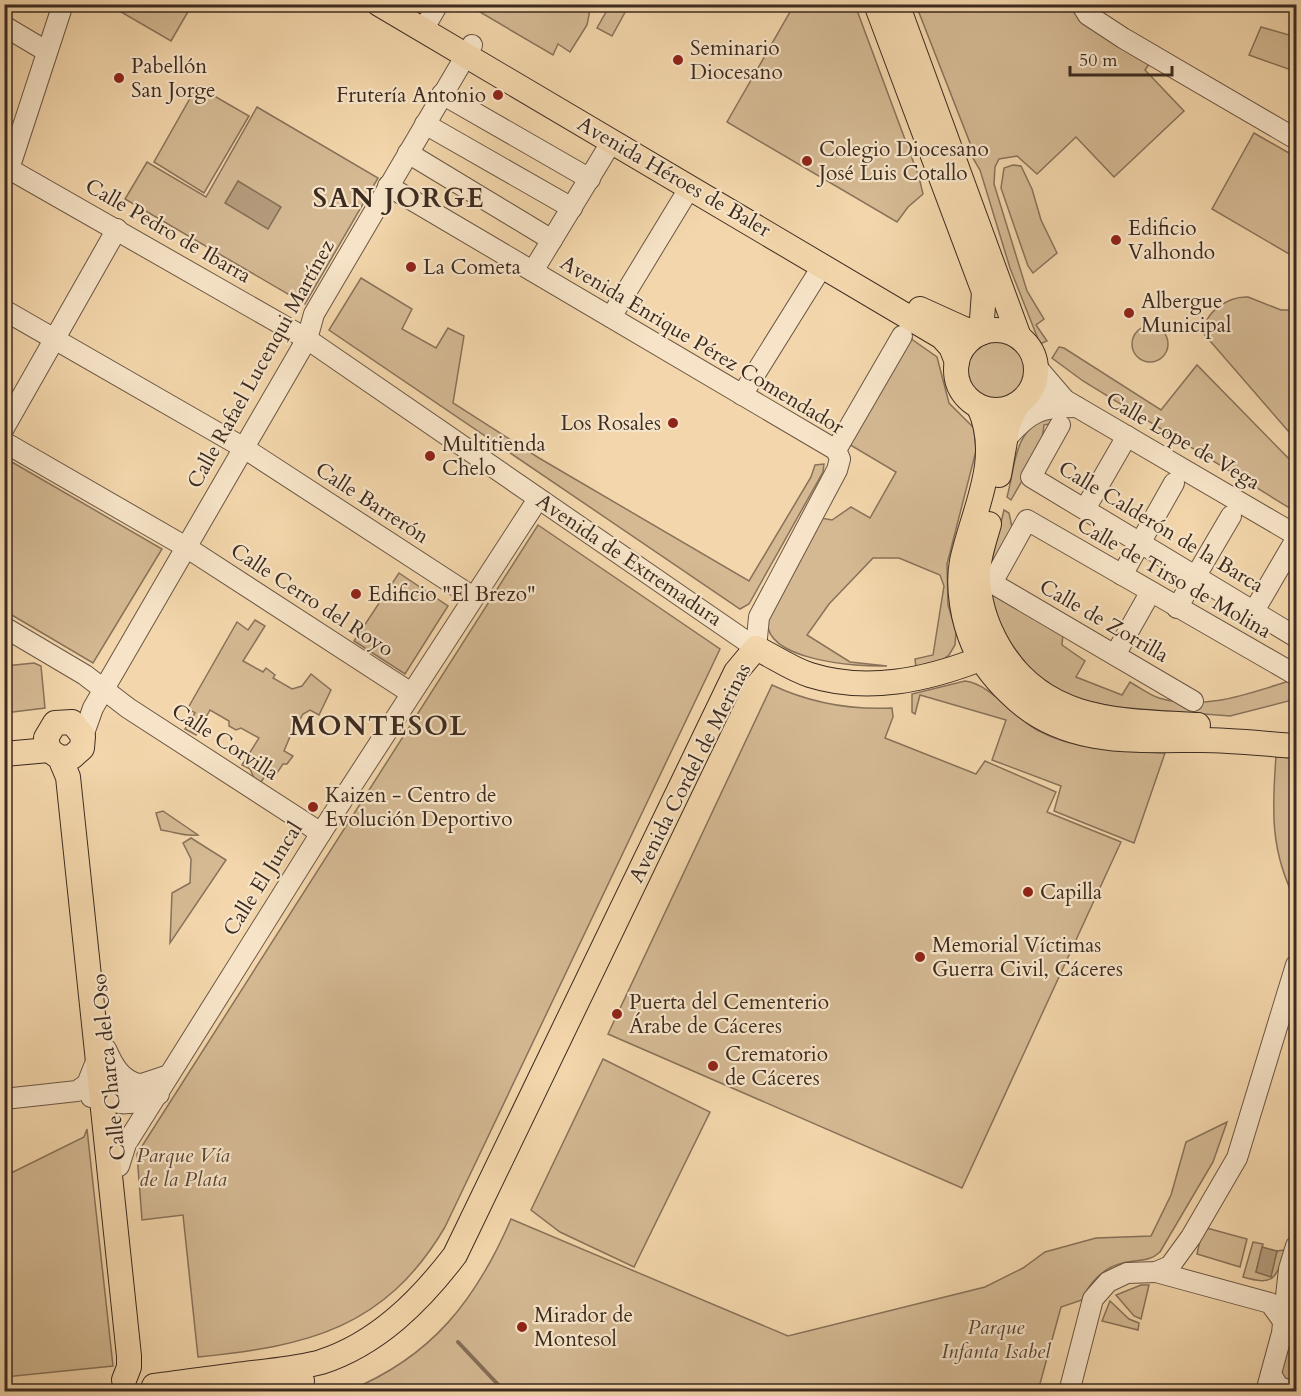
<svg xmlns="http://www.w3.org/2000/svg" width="1301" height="1396" font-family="Cardo,serif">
	<rect width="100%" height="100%" fill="#f3d6ab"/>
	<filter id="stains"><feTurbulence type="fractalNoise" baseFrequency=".00333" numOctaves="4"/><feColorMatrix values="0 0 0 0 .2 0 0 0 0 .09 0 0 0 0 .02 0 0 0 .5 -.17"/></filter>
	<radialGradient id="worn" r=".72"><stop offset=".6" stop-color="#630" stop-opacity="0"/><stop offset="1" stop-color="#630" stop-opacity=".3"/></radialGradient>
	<g fill="#d4b993" stroke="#88725a" stroke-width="1.5">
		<polygon points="109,5 180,5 189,10 171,41"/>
		<polygon points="468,5 591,5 587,25 570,52 558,44 553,55"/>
		<polygon points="610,5 629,5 612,36 597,28"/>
		<polygon points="794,5 855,5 919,177 923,194 908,207 897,222 727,122"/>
		<polygon points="916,5 1068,5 1128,51 1150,63 1145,70 1184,111 1114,177 1076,137 1037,174 1017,156 999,159 995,167 994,184 1027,291 1044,319 1036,325 1047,341 1040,344 1010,268 980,170 967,148 970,143"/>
		<polygon points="1261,27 1296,37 1294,71 1249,55"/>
		<polygon points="197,86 249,116 204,193 154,162"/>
		<polygon points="257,107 378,178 305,304 125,199 147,162 206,197"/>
		<polygon points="1254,133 1296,157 1296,258 1212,209"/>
		<polygon points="1013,165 1021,166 1032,189 1041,220 1057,253 1033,273 1028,266 1001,188 1004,168"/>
		<polygon points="361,278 412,309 402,329 436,348 448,328 464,336 453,403 539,458 749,581 811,477 815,465 824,464 823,472 749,604 740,609 329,330"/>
		<path d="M1248,297l33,13h15v130l-92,-106c-1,-22 25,-38 44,-37z"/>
		<circle cx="1150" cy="344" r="18"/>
		<path d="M910,338l27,19 12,46 25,25 2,23 -29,113 1,41 8,27 -1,13 -6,10 -9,7 -24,5 -1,-8 18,-4 11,-69 -4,-11 -41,-17h-26l-44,46 -22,31 43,27 37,4c-28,1 -128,-5 -119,-49l53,-99 11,2 19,-13 19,11 26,-46 -49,-29z"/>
		<circle cx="996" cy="370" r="30"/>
		<polygon points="1059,347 1064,348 1161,410 1197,365 1294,464 1296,469 1296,512 1083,381 1052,358"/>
		<path d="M1053,417l4,5 -13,3 -3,23 -30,52 -4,-3c9,-33 6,-71 46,-80z"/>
		<polygon points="5,458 162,549 93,663 5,611"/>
		<polygon points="1004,510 1009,513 1012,527 989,572"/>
		<path d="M538,525l182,124 -275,578c-60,102 -138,119 -247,130l-15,-142 -41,5 -5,-66z"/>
		<polygon points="399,573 448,606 405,674 354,641"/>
		<path d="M989,587l74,46 -1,12 23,16 -9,16 46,18 8,-13c9,5 19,13 29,16 46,14 93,-6 137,-19v20l-66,17 -115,-9 -47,-10 -37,-26 -31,-43z"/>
		<polygon points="255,620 265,626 243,661 263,672 266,668 275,675 273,678 292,689 302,686 311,674 331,690 319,715 310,710 303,714 297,725 300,728 296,735 292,732 284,751 293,756 287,764 283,764 275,776 268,771 258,787 250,769 242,765 259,738 241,728 236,730 229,726 229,721 210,710 196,735 185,729 195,713 188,708 237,622 248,630"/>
		<polygon points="34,663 41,666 45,708 5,713 5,666"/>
		<path d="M965,681c26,3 48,36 72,49 40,21 84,21 128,23l-31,90 -80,-32 7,-25 -69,-26 14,-40 -86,-25 -5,19 -3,-2v-18z"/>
		<path d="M772,685c38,18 78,25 120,23l1,9 -8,21 91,36 9,-13 71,31 -9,20 74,30 -159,346 -354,-154z"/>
		<path d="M1276,756l20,3v142c-26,-49 -24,-91 -20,-145z"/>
		<path d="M163,811l35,24c-14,2 -22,-3 -37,-5l-5,-17z"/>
		<polygon points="191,838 226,860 170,943 172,893 190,883 191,859 183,843"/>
		<polygon points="603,1059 710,1112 634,1267 560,1232 531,1210"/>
		<path d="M1227,1122l-14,40 -53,90c-12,11 -22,7 -37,11 -19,4 -34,20 -41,37l-21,7 -23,84h-690c84,-34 128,-91 163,-172l277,117 197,-49 38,-19 22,-16 51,-14 55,-2 20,-41 15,-53z"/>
		<polygon points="87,1129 113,1366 5,1377 5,1176 84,1137"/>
		<polygon points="1203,1227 1247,1239 1240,1267 1197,1254"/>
		<path d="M1253,1242l10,2 -7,28 14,4 7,-25 8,-1c-9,29 -11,36 -42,27z"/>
		<polygon points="1296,1280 1296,1382 1292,1383 1281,1375"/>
		<polygon points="1141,1285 1149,1285 1141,1319 1134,1316 1116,1295"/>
		<polygon points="1110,1301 1129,1319 1139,1323 1138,1330 1102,1321"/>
	</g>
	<g fill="#b59c7c" stroke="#856f57" stroke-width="1.5">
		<polygon points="238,181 281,207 268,229 225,203"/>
		<polygon points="1262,1247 1277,1251 1271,1277 1256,1272"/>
	</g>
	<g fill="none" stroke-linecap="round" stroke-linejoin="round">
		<polyline stroke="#856f57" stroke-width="4" points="458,1342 505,1392"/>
		<defs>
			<g id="minor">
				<polyline points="1081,4 1088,15 1123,38 1296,139"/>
				<polyline points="4,26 46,51"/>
				<polyline points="423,30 438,4"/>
				<polyline points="442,94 590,179"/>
				<polyline points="425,124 572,208"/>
				<polyline points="408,153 552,240"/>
				<polyline points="4,166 307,339 756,648"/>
				<polyline points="9,169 63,4"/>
				<polyline points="388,186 836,450 840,459 837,470 759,617 756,648"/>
				<polyline points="533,271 612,141"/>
				<polyline points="4,310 244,448 473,597"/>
				<polyline points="611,317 690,187"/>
				<polyline points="1035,365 1065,400 1296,535"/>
				<polyline points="742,395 823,265"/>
				<polyline points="1025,399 1043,395 1065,400"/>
				<polyline points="1060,425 1031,477 1296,637"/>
				<polyline points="4,428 117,229"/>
				<path d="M1006,439c24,-28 35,-32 71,-32"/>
				<polyline points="4,442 186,547 411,693"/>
				<polyline points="836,450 902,336"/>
				<polyline points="1085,509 1127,436"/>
				<polyline points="1122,575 1174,483"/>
				<polyline points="1177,608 1231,516"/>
				<polyline points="1254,611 1296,539"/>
				<polyline points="4,627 85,675 128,708 321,833"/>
				<polyline points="1115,655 1150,593"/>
				<polyline points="1193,701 992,583 1027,520 1296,675"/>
				<polyline points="83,736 93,708 307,339 314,314 472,45"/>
				<path d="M106,1049c7,16 15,31 33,35"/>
				<polyline points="86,1087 142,1084 169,1075"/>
				<path d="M91,1097c27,8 42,10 68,-3"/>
				<polyline points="4,1099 77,1091 87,1084 97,1059"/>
				<polyline points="119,1166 126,1144 321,833 538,499"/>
				<polyline points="1156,1272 1270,1303 1283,1321"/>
				<polyline points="1271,1374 1278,1386 1291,1392"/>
				<polyline points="1069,1392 1093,1299 1108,1282 1127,1273 1156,1272 1170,1266 1191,1237 1237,1158 1296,965"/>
				<polyline points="1266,1392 1282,1333 1289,1269 1296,1246"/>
			</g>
			<g id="major">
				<polyline points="379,4 942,337 951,347 957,362"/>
				<polyline points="876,4 984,292 981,333"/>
				<polyline points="897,4 1019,337"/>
				<polyline points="920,309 964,329 981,333"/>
				<circle cx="996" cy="370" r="40"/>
				<path d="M979,407c24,52 -6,103 -17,154 -5,27 1,60 12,85 10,20 25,38 42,53 52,47 119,41 185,41 32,0 64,4 95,6"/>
				<polyline points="999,475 1008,424 1017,405"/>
				<path d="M989,524c-4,15 -11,33 -11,49 0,26 8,52 21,74 44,76 122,74 199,78"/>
				<path d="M756,648c17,8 35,21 54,27 57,18 116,5 170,-16"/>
				<polyline points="4,754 49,750"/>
				<polyline points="60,758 72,757 82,748 83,736 72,722 55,723 46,738 49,750 60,758 68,777 129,1356 129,1367 124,1380"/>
				<path d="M154,1386c33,-4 66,-9 99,-13 23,-3 46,-5 68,-11 56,-18 99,-61 134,-107l281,-583 20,-24"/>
				<polyline points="239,1392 302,1381"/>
			</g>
		</defs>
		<use href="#minor" stroke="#6a5643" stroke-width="22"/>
		<use href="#major" stroke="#3c2b20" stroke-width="26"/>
		<use href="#minor" stroke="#f7e4c8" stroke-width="20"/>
		<use href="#major" stroke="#f3d6ab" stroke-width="24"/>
	</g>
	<g fill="#8f2418" stroke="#f7e4c8" stroke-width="2">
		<circle cx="678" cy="60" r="6"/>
		<circle cx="119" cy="78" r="6"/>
		<circle cx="498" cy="95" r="6"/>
		<circle cx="807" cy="161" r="6"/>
		<circle cx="1116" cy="240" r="6"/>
		<circle cx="411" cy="267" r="6"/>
		<circle cx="1129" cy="313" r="6"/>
		<circle cx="673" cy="423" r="6"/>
		<circle cx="430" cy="456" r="6"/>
		<circle cx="356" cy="594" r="6"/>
		<circle cx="313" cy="807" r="6"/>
		<circle cx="1028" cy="892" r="6"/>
		<circle cx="920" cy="957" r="6"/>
		<circle cx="617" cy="1014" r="6"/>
		<circle cx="713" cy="1066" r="6"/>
		<circle cx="522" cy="1327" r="6"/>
	</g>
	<g text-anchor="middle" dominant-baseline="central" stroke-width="4.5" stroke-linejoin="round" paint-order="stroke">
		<g font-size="21" fill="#3c2b20" stroke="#f7e4c8" text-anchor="start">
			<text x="690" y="48">Seminario<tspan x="690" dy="24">Diocesano</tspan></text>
			<text x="131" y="66">Pabellón<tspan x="131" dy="24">San Jorge</tspan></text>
			<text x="486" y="95" text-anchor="end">Frutería Antonio</text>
			<text x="819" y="149">Colegio Diocesano<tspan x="819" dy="24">José Luis Cotallo</tspan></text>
			<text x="1128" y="228">Edificio<tspan x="1128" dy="24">Valhondo</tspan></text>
			<text x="423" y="267">La Cometa</text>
			<text x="1141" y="301">Albergue<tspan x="1141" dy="24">Municipal</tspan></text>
			<text x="661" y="423" text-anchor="end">Los Rosales</text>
			<text x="442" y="444">Multitienda<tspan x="442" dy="24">Chelo</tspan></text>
			<text x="368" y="594">Edificio "El Brezo"</text>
			<text x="325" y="795">Kaizen - Centro de<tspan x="325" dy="24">Evolución Deportivo</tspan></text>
			<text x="1040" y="892">Capilla</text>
			<text x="932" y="945">Memorial Víctimas<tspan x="932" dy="24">Guerra Civil, Cáceres</tspan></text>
			<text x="629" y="1002">Puerta del Cementerio<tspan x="629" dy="24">Árabe de Cáceres</tspan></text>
			<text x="725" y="1054">Crematorio<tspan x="725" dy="24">de Cáceres</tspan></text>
			<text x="534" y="1315">Mirador de<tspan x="534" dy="24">Montesol</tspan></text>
		</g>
		<g font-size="21" fill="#3c2b20" stroke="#f7e4c8">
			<text transform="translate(674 177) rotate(30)">Avenida Héroes de Baler</text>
			<text transform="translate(168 231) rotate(30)">Calle Pedro de Ibarra</text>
			<text transform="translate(702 345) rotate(31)">Avenida Enrique Pérez Comendador</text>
			<text transform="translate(261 364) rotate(-61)">Calle Rafael Lucenqui Martínez</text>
			<text transform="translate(1183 441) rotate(30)">Calle Lope de Vega</text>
			<text transform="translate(372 503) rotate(33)">Calle Barrerón</text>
			<text transform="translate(1161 527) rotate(31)">Calle Calderón de la Barca</text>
			<text transform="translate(629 560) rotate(34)">Avenida de Extremadura</text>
			<text transform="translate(1174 578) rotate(30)">Calle de Tirso de Molina</text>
			<text transform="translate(312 600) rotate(33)">Calle Cerro del Royo</text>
			<text transform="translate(1104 621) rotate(30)">Calle de Zorrilla</text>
			<text transform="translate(225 742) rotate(33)">Calle Corvilla</text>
			<text transform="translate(690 773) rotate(-63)">Avenida Cordel de Merinas</text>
			<text transform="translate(263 879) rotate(-58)">Calle El Juncal</text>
			<text transform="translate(109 1067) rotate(-96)">Calle Charca del Oso</text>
		</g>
		<g font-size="21" font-style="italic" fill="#5a4737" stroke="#f7e4c8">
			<text x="183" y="1155">Parque Vía<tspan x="183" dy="24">de la Plata</tspan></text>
			<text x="996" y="1327">Parque<tspan x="996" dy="24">Infanta Isabel</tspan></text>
		</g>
		<g font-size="27" font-weight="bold" letter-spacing="1.5" fill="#3c2b20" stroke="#f7e4c8">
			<text x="399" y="198">SAN JORGE</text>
			<text x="379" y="726">MONTESOL</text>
		</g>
	</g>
	<rect width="1301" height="1396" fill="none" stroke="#f3d6ab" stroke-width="24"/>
	<rect x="6" y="6" width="1289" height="1384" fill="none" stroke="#3c2b20" stroke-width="3"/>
	<rect x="12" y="12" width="1277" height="1372" fill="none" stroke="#3c2b20" stroke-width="1.5"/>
	<path d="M1070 66v9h102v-9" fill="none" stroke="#3c2b20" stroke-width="3"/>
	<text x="1079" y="66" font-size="18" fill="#3c2b20" stroke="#f7e4c8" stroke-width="4.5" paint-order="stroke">50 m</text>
	<rect width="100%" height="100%" filter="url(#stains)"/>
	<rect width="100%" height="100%" fill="url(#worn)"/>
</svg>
